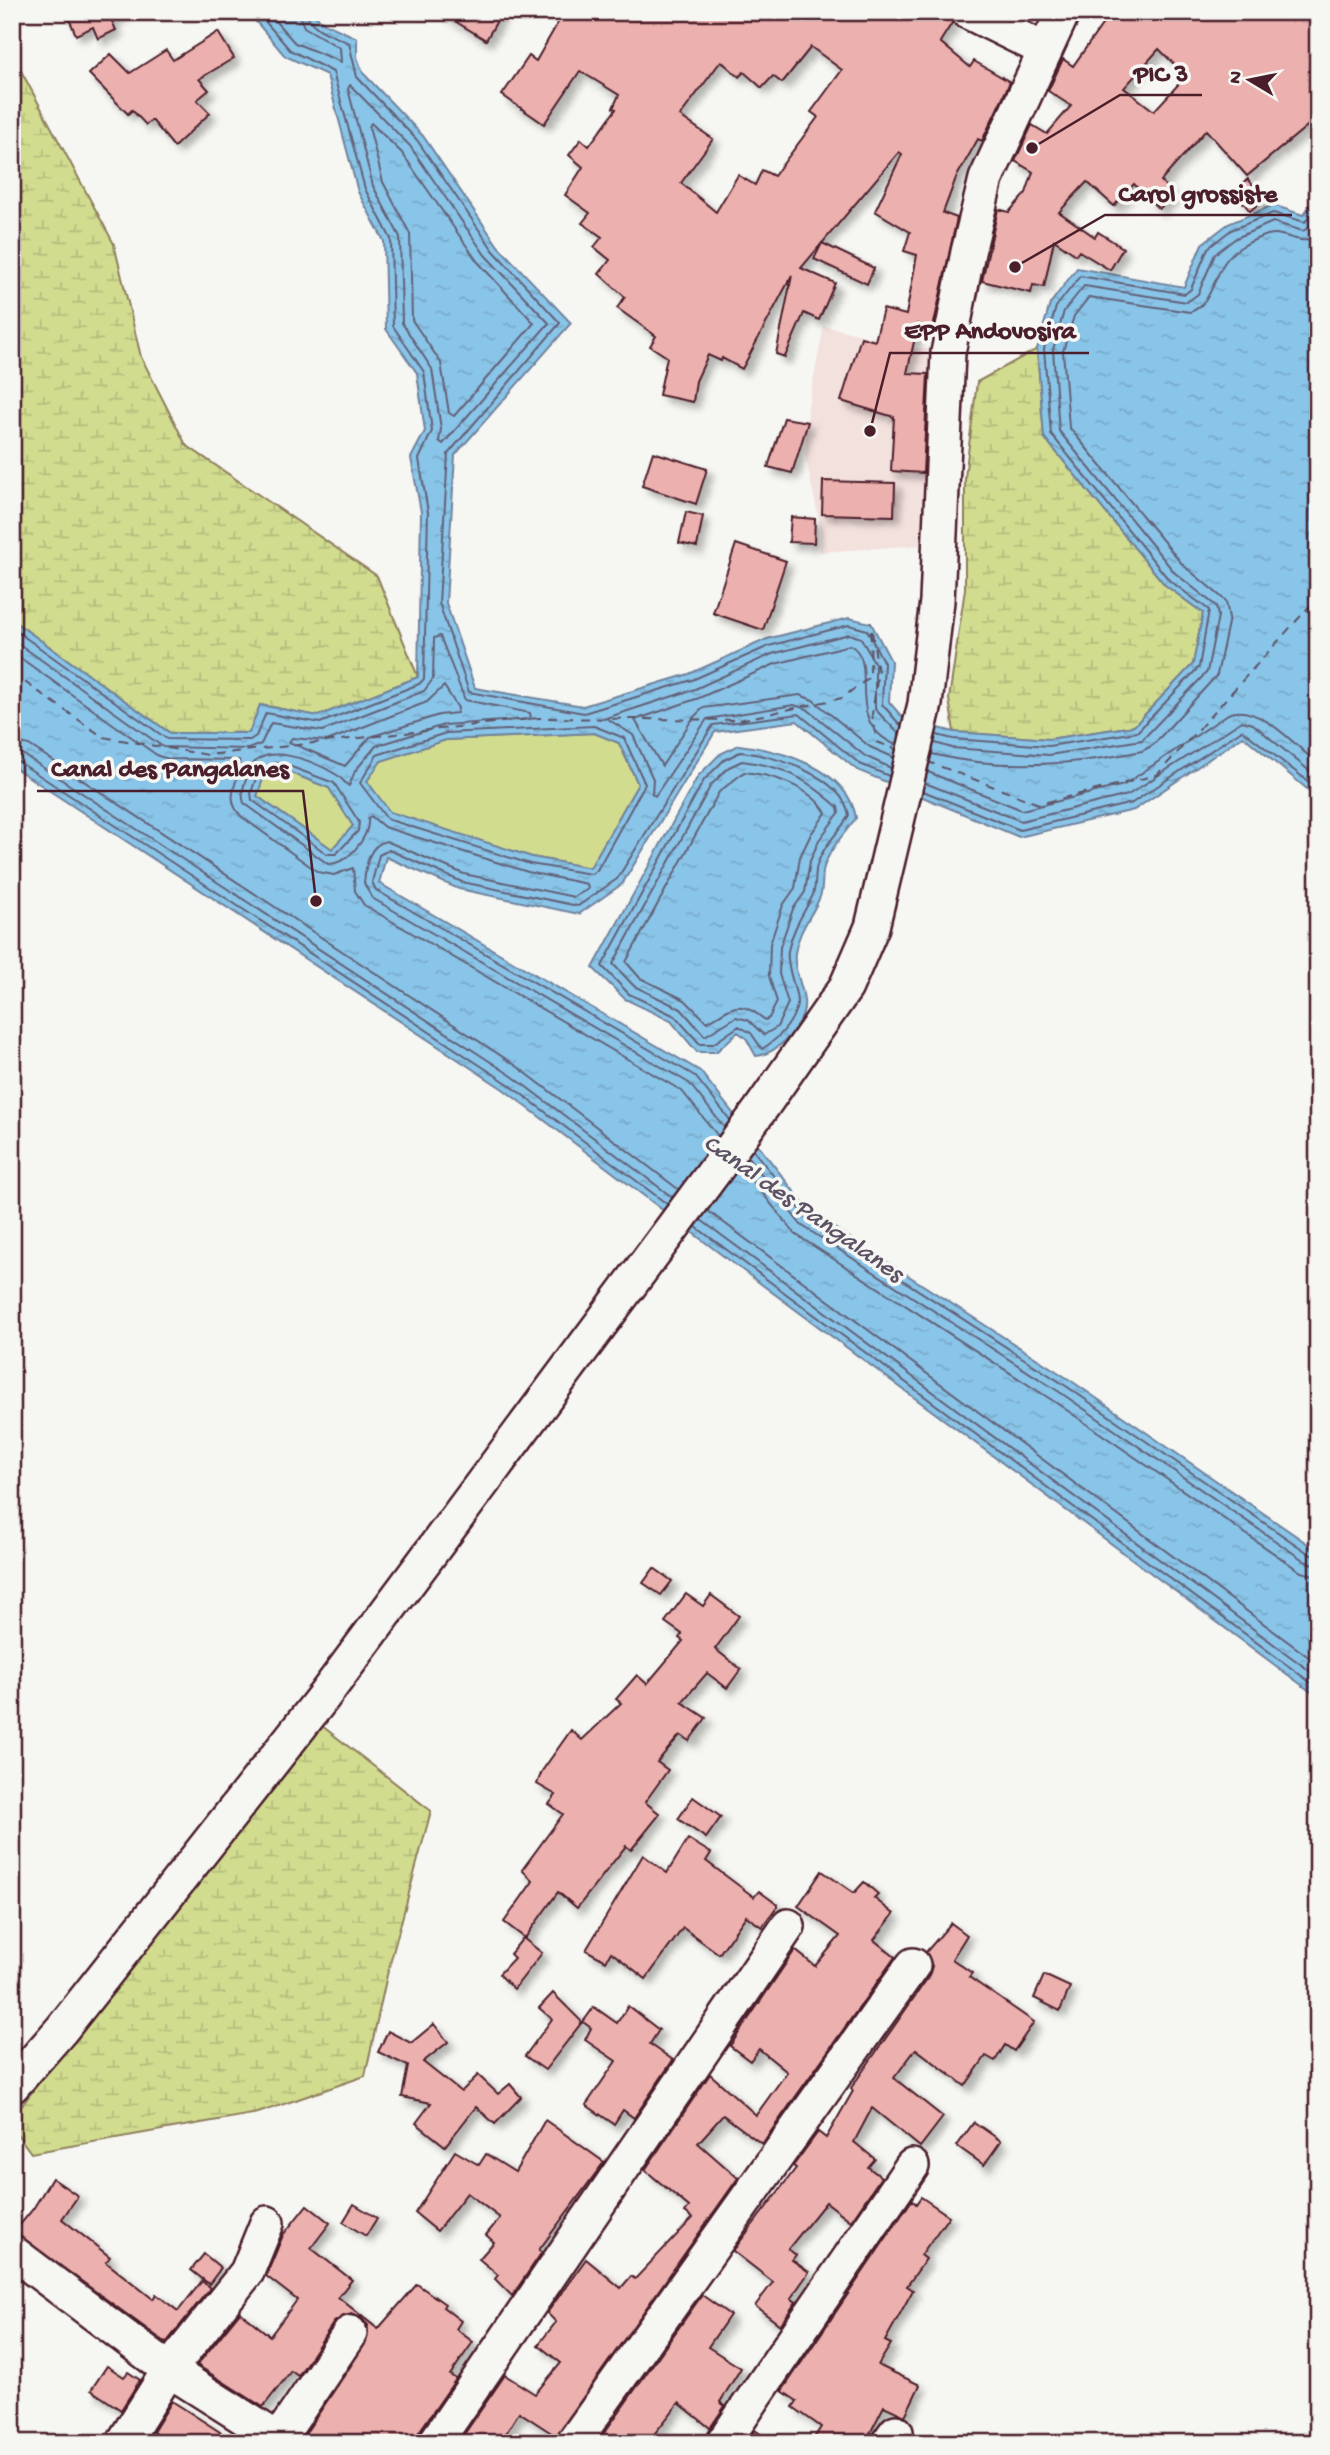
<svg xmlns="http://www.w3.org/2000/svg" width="1330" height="2455" font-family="'Gochi Hand',sans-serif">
	<defs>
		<pattern id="wetland-marsh" width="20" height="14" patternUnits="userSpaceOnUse" patternTransform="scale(1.75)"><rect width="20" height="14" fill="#d1dc8f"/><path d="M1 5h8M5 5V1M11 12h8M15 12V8" fill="none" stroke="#b5bc7c"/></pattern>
		<pattern id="water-ripples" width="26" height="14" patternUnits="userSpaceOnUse" patternTransform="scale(1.75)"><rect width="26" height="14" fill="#89c5e9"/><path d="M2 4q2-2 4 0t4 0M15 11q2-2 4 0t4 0" fill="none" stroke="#78a9c8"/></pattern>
		<filter id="shadow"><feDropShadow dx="6" dy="6" stdDeviation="3.5" flood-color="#0004"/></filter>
	</defs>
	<rect width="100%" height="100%" fill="#f6f6f2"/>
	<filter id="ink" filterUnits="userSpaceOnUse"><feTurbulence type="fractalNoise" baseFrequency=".0143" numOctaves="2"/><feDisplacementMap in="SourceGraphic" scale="14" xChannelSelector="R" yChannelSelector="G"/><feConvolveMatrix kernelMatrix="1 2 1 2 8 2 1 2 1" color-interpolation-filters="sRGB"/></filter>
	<g filter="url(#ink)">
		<polygon fill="#f3e1de" points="824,326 915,348 939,350 924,545 820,552 820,524 805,455 808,407"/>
		<g fill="#d1dc8f" stroke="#8e7e5d" stroke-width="2">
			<polygon points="594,733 619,743 638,784 590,868 532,857 389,812 367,781 381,761 446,740"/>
			<polygon points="281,769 329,788 353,826 332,849 257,796 265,773"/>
		</g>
		<g fill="url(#wetland-marsh)" stroke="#8e7e5d" stroke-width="2">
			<polygon points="12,54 114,244 141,357 186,445 377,576 418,677 318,716 260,705 250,733 170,733 12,620"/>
			<polygon points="1037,349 1044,437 1165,585 1203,613 1193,664 1134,726 1049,739 954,732 949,699 965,589 965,477 977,382"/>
			<polygon points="317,1722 431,1811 387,1975 365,2076 258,2113 31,2153 12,2127 12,2118"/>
		</g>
		<g fill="url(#water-ripples)" stroke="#70839d" stroke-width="2" fill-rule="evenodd">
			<path d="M248,12h62l16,12 31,14v19l6,16 60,63 75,110 73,77 -116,132 -9,148 29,85 108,18 106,-32 78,-35 82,-21 22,5 20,38 -2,41 15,17 50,13 95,7 85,-13 59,-62 10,-51 -38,-28 -121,-148 -7,-88 13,-45 27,-36 107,19 18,-43 26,-20 45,-19 30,10 15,-20v603l-75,-62 -109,74 -115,27 -162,-67 -60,-49 -82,11 -93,152 -43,30 -120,-25 -73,-32 -7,26 321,188 111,142 259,167 248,171v146l-596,-442 -219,-166 -491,-323v-146l158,113h79l11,-28 58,11 100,-39 3,-165 -10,-54 14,-27 -8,-58 -31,-44 -2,-88 -26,-49 -31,-117 -42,-19zM594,733l25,10 19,41 -48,84 -58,-11 -142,-45 -23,-31 14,-20 65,-21zM281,769l48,19 24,38 -21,23 -75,-53 8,-23z"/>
			<path d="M739,745c43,5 109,24 117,73 -11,15 -26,30 -32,49 -3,10 0,23 -5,32 -8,18 -21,33 -24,54 -2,17 7,30 9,47 3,24 -26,54 -48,56l-10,-18 -8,-6 -22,20h-19l-26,-31 -46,-22 -32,-31 105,-192 22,-22z"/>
		</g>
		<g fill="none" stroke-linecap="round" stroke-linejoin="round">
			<g stroke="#636177" stroke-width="2">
				<polyline points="267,12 295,43 341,62 340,48 304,27 298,12"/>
				<path d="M307,12c2,18 29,24 42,31l8,34 60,63 76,110 67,73 -112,131 -9,149 30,89 115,21 108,-33 77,-34 80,-21 18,5 17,33 -2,41 19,22"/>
				<polygon points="350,85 410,146 485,255 549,323 443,444 439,441 441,429 432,369 402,323 400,237 373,186 348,89"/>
				<polygon points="371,123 402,153 477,261 534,323 454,416 449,413 441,363 412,320 410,234 383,182 369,127"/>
				<polyline points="12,628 167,739 250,740 256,736 266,713 320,723 419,684 424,679 428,512 419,459 432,431 424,372 393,326 391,239 365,189 333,72 290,50 257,12"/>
				<path d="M12,639l151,108 85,2 13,-5 10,-21 51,8 102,-40 9,-12 1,-41 6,-2 25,64 65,13 1,6 -87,6 -68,21 -21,25 -6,15c-5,-3 -7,-8 -12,-11 -21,-13 -76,-37 -88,-3 -4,10 -9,20 -5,31l84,61c20,0 42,-27 40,-46l3,-2 13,11 144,45 59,12 1,5 -14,8 -110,-23 -78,-33c-19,5 -20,26 -22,42l8,15 317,185 35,44"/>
				<path d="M12,652l146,104 11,3 70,1c3,21 -18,36 3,57l76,55 16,3 19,-7 2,23 9,14 318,186 36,45"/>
				<polygon points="444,686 458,708 457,713 439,715 370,737 345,766 289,742 292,738 327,741 427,702"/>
				<polygon points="594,726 624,738 645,784 597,870 591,874 530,864 387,819 360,783 377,755 446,733"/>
				<polyline points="937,735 953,739 1049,746 1137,732 1199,667 1209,610 1169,580 1051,434 1044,349 1056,307 1080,276 1185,294 1191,289 1208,248 1231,230 1273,213 1305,222 1318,207"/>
				<polyline points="12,741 29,745 518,1067 678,1189"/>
				<polyline points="935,743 952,748 1049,755 1142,740 1207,672 1218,616 1216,606 1175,573 1059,431 1053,350 1064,311 1084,286 1187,302 1198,294 1215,254 1236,238 1273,222 1303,231 1318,222"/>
				<polyline points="12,752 24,755 512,1076 672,1197"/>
				<path d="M740,752c34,3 102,24 109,63 -9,17 -26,30 -32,50 -3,10 0,22 -5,32 -9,17 -20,33 -24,54 -3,19 13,44 8,58 -6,18 -18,30 -34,40l-11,-16 -12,-7 -26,18h-13l-25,-28 -46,-22 -27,-28 102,-186 20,-20z"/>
				<path d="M932,754c68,17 142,11 210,-3l11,-6 64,-70 12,-57 -3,-17 -43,-36 -114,-138 -6,-76 11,-35 15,-19 101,15c28,-10 21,-48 51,-65 8,-5 26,-14 35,-13 16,2 25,11 42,3"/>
				<path d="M893,757l-23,-10 -57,-47 -13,-5 -97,13 -10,10 -31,48 -27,-46 64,-22 76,-34 75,-19c32,18 -10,76 46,100"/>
				<polyline points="12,760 19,762 507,1083 667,1204"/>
				<path d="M742,761c43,5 64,18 96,46l1,6 -20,27 -9,21 -5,31 -12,17 -13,38 -1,27 9,29 -11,24 -13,8 -16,-15 -12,-3 -31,19 -24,-27 -47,-23 -21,-22 98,-179 18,-18z"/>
				<polygon points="278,762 334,783 359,822 358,831 336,854 327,854 252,800 251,793 259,769"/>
				<polyline points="891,768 865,756 807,709 794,705 707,719 655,796 652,794 653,779 633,735 606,718 695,689 772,654 849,634 861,638 875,664 875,709 899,734"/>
				<path d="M744,772c29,3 67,15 82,41l-15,21 -11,23 -5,31 -12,17 -13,39 -1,32 8,26 -8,16 -4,2c-28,-23 -32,-12 -58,2l-22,-22 -45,-22 -14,-16 93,-170z"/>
				<path d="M928,772l94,38 102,-25 104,-71c29,-13 68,32 90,50"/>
				<polyline points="925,783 1021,821 1128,795 1242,721 1253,724 1318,778"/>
				<polyline points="923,791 1020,830 1132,803 1242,730 1318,789"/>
				<polyline points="730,1120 695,1076 376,890 372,882 379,855 389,850 462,882 578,906 617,879 713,725 799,714 860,764 889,776"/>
				<polyline points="753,1150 807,1218 1066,1386 1311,1555 1318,1557"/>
				<polyline points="748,1157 801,1225 1061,1393 1306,1562 1318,1565"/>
				<polyline points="741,1166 795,1234 1055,1402 1301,1572 1318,1576"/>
				<polyline points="708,1211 1318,1664"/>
				<polyline points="701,1220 1318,1677"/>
				<polyline points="696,1227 1318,1688"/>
			</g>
			<g stroke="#5d5164" stroke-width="2" stroke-dasharray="9 7" stroke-linecap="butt">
				<polyline points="872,631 878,673 872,715 877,742 898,750"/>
				<polyline points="12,673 103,737 208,755 538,718 740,720 842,698 870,677 871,623"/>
				<polyline points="926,761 1039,804 1157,775 1308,608 1318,604"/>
			</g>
		</g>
		<g fill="#ecb1ae" stroke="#4a1f2b" stroke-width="2" fill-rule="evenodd" filter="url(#shadow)">
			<polygon points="66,12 125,12 111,19 116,30 98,39 93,27 76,35"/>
			<polygon points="440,12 502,12 486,40"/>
			<path d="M564,12h385l3,11 -12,19 30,25 4,-6 36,21 -28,59 -4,-2 -22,39 -13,35 14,5 -24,110 -15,-4 -11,49 21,1 -5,99 -32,-2 3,-54 -53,-16 20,-64 14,4 8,-32 23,6 11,-60 -13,-4 6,-19 -35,-21 27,-57 -3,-2 -98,116 34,15 -16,37 -15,-7 -19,44 -9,-3 16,-79 -50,94 -20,-11 -1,3 -13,-6 -12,26 -3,21 -34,-7 8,-38 -17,-11 6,-10 -39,-28 8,-11 -26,-23 11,-14 -16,-13 8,-10 -20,-14 8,-10 -25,-18 18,-28 -14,-12 12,-16 8,7 27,-37 -3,-1 6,-13 -39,-24 -36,53 -42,-29 27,-39 7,5zM811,47l31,23 -31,42 7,5 -44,59 -12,-6 -7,15 -17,-10 -22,37 -35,-29 32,-44 -33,-23 41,-55 18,16 5,-5 18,16 11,-12 9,7z"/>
			<path d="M1111,12h207v105l-71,59 -41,-46 -45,51 13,14 -15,14 -25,-25 -20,22 -27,-24 -28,30 36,25 3,-5 25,16 -13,22 -31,-19 -3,4 -22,-15 -10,47 -11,-2 -2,8 -49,-12 16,-72 11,3 17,-19 7,-21 -18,-11 17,-36 15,9 24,-28 -23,-15 15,-32 10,7zM1159,49l27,27 -32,35 -30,-23z"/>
			<polygon points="218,32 234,58 199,79 209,90 197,100 210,113 174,147 152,120 146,125 132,110 128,114 89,74 111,54 130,73 166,50 173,60"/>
			<polygon points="1248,179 1264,199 1250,211 1234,191"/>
			<polygon points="822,243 874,268 867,284 814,259"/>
			<polygon points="784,418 808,422 792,473 768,467"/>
			<polygon points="653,452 707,469 696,504 642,486"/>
			<polygon points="823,481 895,483 894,516 822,514"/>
			<polygon points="686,512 703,516 697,547 679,543"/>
			<polygon points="791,517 815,519 814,543 789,542"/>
			<polygon points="736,544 786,561 763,630 713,613"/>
			<polygon points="654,1568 672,1581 661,1595 643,1583"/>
			<polygon points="686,1594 703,1606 711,1595 739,1616 715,1649 741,1669 727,1688 707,1673 682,1702 706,1718 689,1741 680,1735 657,1762 668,1770 645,1802 660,1814 631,1850 626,1846 577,1908 558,1892 525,1938 504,1922 533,1881 522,1870 563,1814 549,1804 556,1795 537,1784 542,1771 571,1730 582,1740 621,1703 616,1699 637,1675 647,1684 683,1641 679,1638 682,1634 665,1622"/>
			<polygon points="693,1797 721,1817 706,1838 678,1819"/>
			<polygon points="688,1839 711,1853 706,1861 754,1897 759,1891 778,1905 762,1927 746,1916 719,1954 683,1928 646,1979 611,1952 606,1961 586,1950 643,1855 667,1873"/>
			<polygon points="822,1871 854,1893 864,1882 878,1894 874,1898 894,1914 874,1940 895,1957 762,2144 723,2115 698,2143 738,2178 556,2436 519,2412 500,2443 458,2443 505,2375 535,2394 561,2363 538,2345 556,2322 547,2313 586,2259 621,2288 631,2276 635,2279 693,2218 685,2212 689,2207 645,2170 710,2074 756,2115 787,2072 759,2049 750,2061 730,2046 795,1950 815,1966 840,1936 798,1906"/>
			<polygon points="951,1923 967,1935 952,1959 972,1973 969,1977 1034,2022 1014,2051 1005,2045 995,2061 986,2056 965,2086 916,2049 894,2078 943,2117 920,2147 872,2108 854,2142 875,2159 868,2167 881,2177 851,2221 826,2202 788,2249 796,2255 792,2260 809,2272 791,2298 796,2302 780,2325 755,2306 773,2282 733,2251 796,2168 793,2166 818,2132 826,2138 853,2091 851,2088 929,1976 932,1966 926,1952"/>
			<polygon points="523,1938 542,1953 514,1989 499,1974 514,1958 510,1954"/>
			<polygon points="1044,1975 1070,1987 1060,2011 1034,1998"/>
			<polygon points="553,1993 582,2022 545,2070 525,2056 552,2019 539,2008"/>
			<polygon points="628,2006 659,2030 650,2044 673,2060 634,2118 623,2110 614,2124 586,2105 616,2061 585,2040 591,2028 583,2022 594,2007 617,2023"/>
			<polygon points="434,2024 448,2042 423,2062 461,2092 478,2075 498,2094 510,2084 521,2097 495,2124 476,2107 445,2146 416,2123 431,2103 402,2097 408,2066 378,2052 388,2031 411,2043"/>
			<polygon points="545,2120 604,2162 539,2250 542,2252 512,2296 495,2279 498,2275 479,2259 494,2242 486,2235 500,2218 467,2193 437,2231 415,2213 455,2151 479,2165 486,2154 515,2172"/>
			<polygon points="974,2122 1001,2141 984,2165 957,2146"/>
			<polygon points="52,2178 78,2196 62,2219 110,2257 106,2262 153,2299 156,2294 178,2311 202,2281 210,2288 166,2343 14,2232 33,2209"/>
			<polygon points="921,2197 949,2216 921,2255 926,2259 907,2286 913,2290 885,2341 891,2344 878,2365 920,2385 905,2416 884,2406 865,2443 811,2443 821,2427 793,2407 797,2401 782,2391 912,2200 916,2204"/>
			<polygon points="354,2204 377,2218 366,2236 343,2222"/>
			<polygon points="307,2205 330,2223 311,2248 352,2280 338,2297 378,2329 417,2284 445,2304 443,2307 461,2321 456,2329 473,2342 450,2375 456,2379 419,2432 416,2443 317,2443 305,2434 366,2343 368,2325 360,2317 351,2314 334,2322 298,2376 291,2371 263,2407 197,2365 240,2312 270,2336 297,2300 266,2276 283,2235"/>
			<polygon points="204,2254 221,2268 209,2284 191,2270"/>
			<polygon points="702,2295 730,2315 708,2347 741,2368 720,2402 725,2406 710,2428 679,2403 647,2443 597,2443"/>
			<polygon points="107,2366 124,2377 128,2372 140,2380 121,2410 91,2390"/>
			<polygon points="172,2401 237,2443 168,2443 153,2432"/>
			<polygon points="755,2430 773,2443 746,2443"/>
		</g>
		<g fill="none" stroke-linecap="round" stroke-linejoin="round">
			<defs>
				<g id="minor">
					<polyline points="968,12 1045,50"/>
					<polyline points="12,2086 62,2029 324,1696 760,1110 846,987 872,927 925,704 937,601 948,353 968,252 986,179 1063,12"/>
					<polyline points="12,2252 169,2370 284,2443"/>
					<polyline points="123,2443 169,2370 247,2272 267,2223"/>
					<polyline points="276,2443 350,2333"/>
					<polyline points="435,2443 788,1926"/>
					<polyline points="573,2443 913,1965"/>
					<polyline points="723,2443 912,2166"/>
					<polyline points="888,2443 896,2432"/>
				</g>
			</defs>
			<use href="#minor" stroke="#4a1f2b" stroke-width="38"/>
			<use href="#minor" stroke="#f6f6f2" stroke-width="33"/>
		</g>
	</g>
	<g text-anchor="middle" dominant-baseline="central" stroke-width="7" stroke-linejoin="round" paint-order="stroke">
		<g font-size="26" font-style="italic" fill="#5d5164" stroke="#f6f6f2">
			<text transform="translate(802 1210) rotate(35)">Canal des Pangalanes</text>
		</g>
	</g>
	<path fill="none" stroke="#4a1f2b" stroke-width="2.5" d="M1032 148L1120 95H1202M1015 267L1105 215H1292M870 431L890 353H1089M316 901L303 791H37"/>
	<g fill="#4a1f2b" stroke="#f6f6f2" stroke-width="2.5">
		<circle cx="1032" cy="148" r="7"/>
		<circle cx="1015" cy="267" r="7"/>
		<circle cx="870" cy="431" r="7"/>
		<circle cx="316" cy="901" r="7"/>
	</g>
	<g font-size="26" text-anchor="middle" font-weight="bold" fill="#4a1f2b" stroke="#f6f6f2" stroke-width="7" stroke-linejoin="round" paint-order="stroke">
		<text x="1161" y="81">PIC 3</text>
		<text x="1198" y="201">Carol grossiste</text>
		<text x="990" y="338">EPP Andovosira</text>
		<text x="170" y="776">Canal des Pangalanes</text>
	</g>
	<rect width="1330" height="2455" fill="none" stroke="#f6f6f2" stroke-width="42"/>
	<rect x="21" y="21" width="1288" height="2413" fill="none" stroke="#4a1f2b" stroke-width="2.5" filter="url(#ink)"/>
	<g transform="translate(1250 80) rotate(280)" stroke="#f6f6f2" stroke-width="5" paint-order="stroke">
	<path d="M0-5L12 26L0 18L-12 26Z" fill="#4a1f2b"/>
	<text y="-10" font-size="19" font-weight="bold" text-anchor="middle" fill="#4a1f2b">N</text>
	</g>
</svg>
